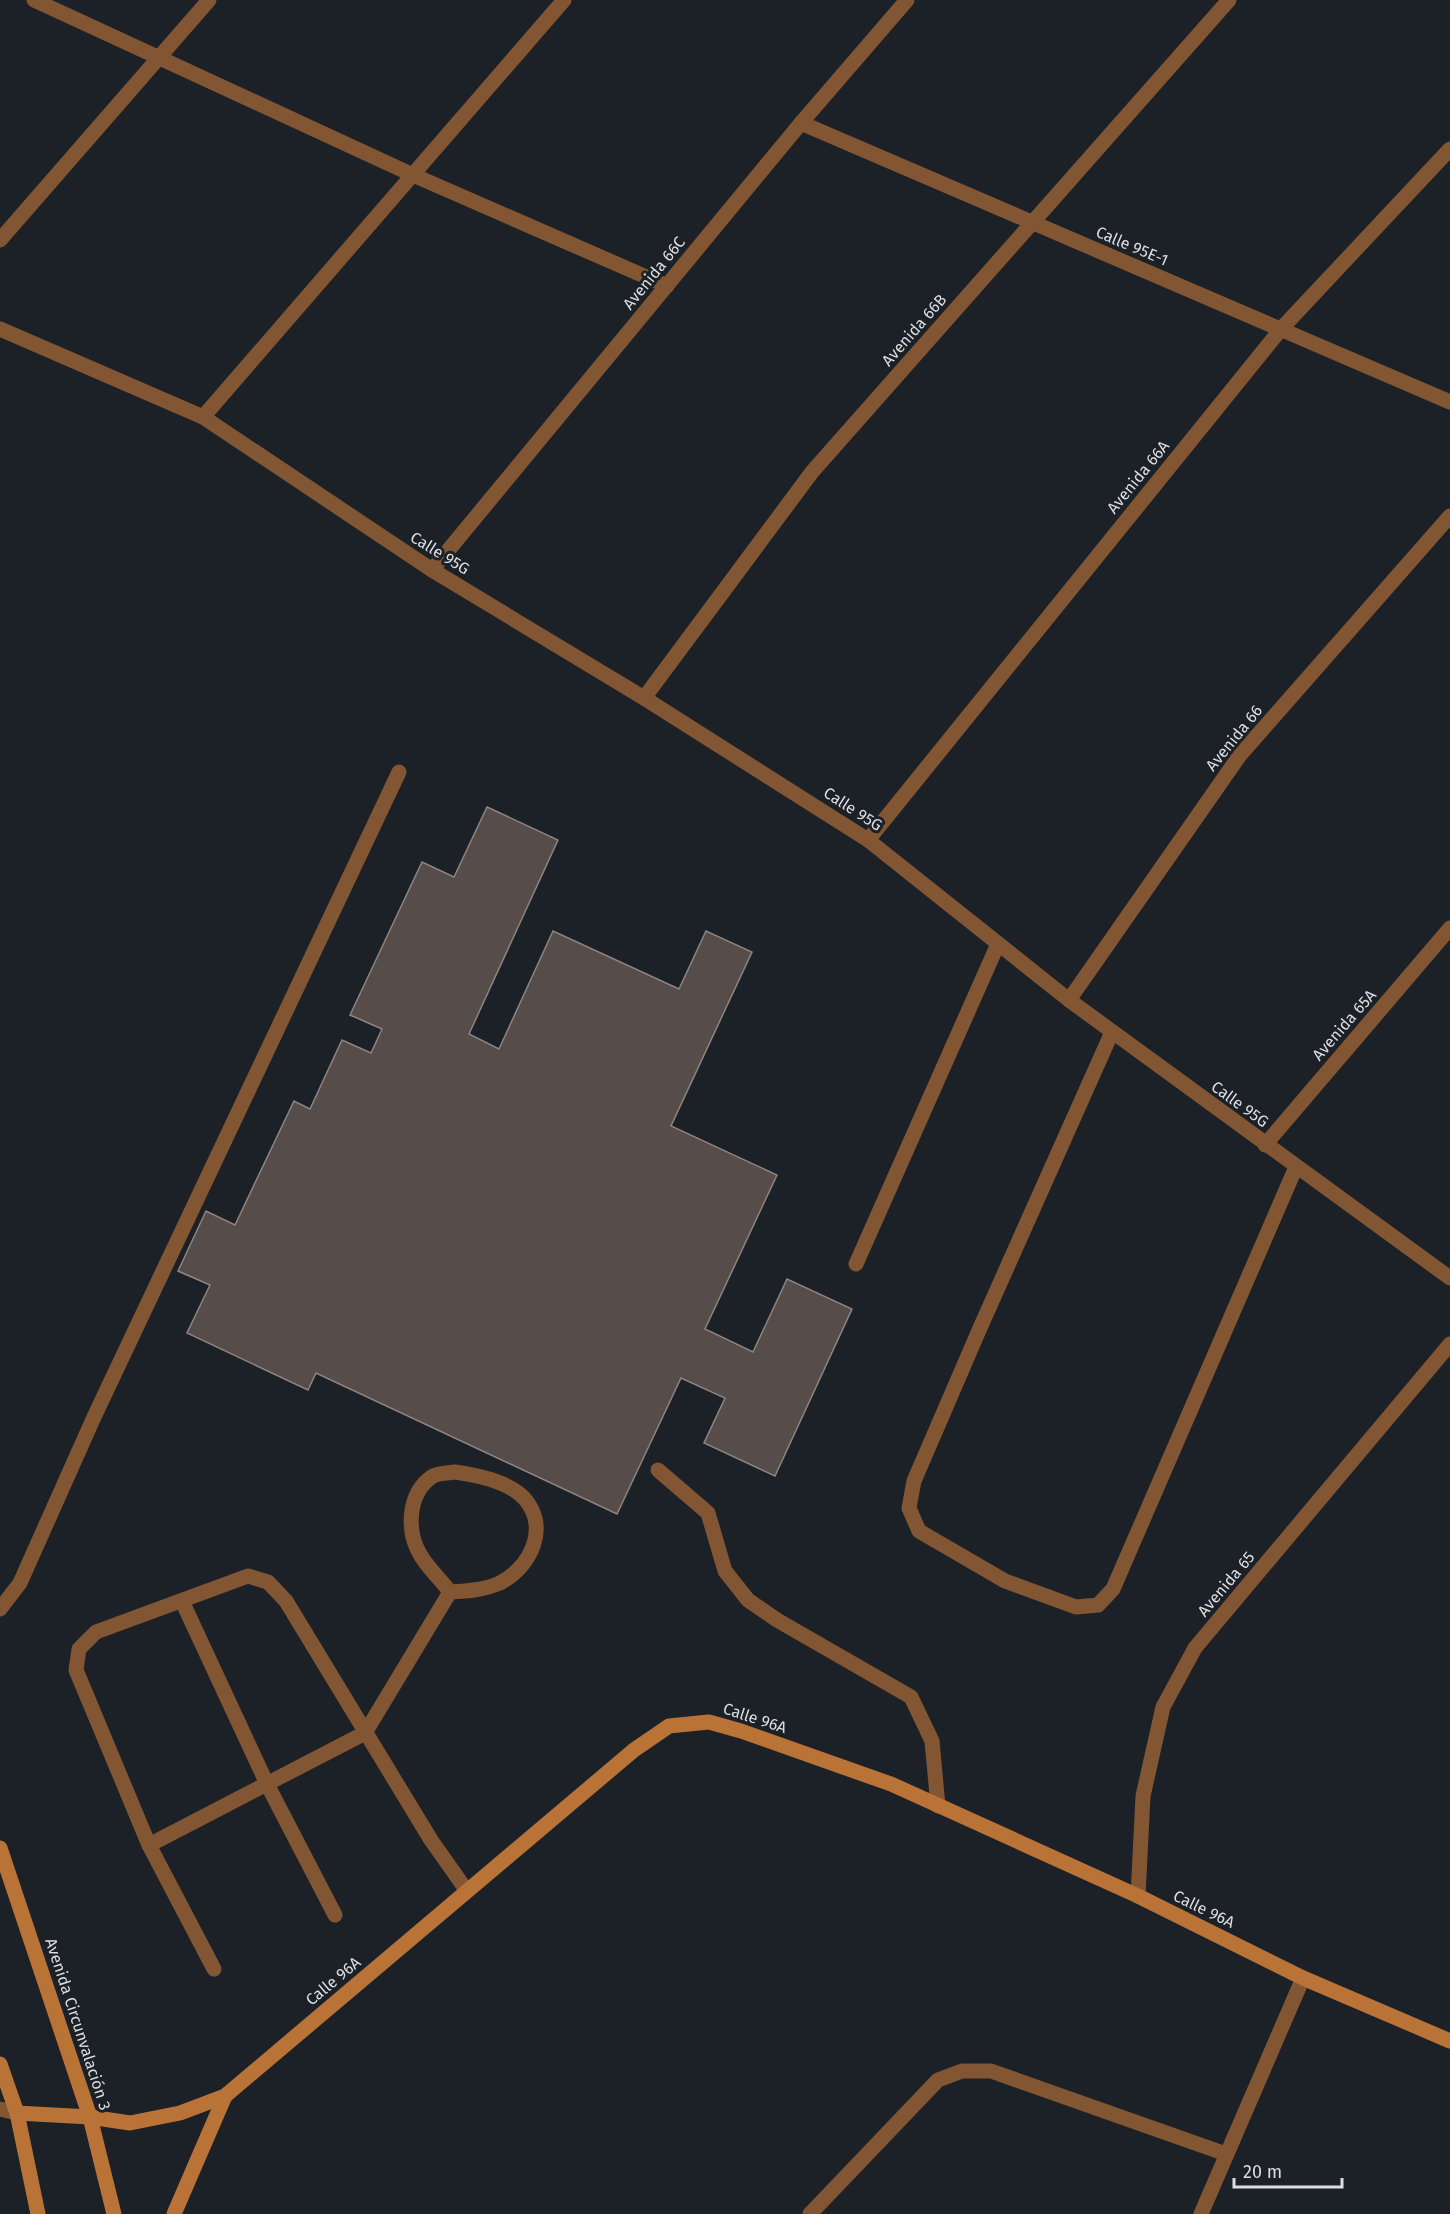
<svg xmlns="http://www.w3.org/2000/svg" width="1450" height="2214" font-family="'Fira Sans',sans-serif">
	<rect width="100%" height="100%" fill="#1c2127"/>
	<polygon fill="#564c49" stroke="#8e8480" stroke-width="1.5" points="487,807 558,840 469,1034 499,1049 553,931 679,989 706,931 752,952 671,1126 777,1175 705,1329 753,1352 787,1279 852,1309 775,1476 704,1443 725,1398 681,1378 617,1514 316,1373 308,1390 187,1333 210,1285 178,1271 206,1211 235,1225 294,1101 310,1109 342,1040 371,1053 382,1029 350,1015 422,862 454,877"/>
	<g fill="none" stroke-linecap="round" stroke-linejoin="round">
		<g stroke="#825633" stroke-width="15">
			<polyline points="658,1470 708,1513 725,1571 748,1600 777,1620 911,1697 932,1741 938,1806"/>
			<path d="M455,1472c22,3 53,9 69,26 26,29 7,69 -24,85 -16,7 -32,8 -50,9 -9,-12 -21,-23 -29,-36 -15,-24 -14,-63 12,-80 5,-3 16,-3 22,-4z"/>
			<polyline points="450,1592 365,1733 149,1845 76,1670 79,1649 96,1632 248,1576 268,1582 286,1601 431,1840 467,1891"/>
			<polyline points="182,1601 267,1784 335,1915"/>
			<polyline points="0,1609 20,1583 94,1417 399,772"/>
			<polyline points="149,1845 214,1969"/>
		</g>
		<g stroke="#825633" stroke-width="15">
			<polyline points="34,0 413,175 667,286"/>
			<polyline points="801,123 1450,402"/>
			<polyline points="0,240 209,0"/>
			<polyline points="0,329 203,417 432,570 644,698 868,840 1069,1000 1450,1278"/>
			<polyline points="203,417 564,0"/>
			<polyline points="432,570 801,123 907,0"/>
			<polyline points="644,698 812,472 1229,0"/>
			<polyline points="868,840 1281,329 1450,149"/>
			<polyline points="1069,1000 1240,755 1450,516"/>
			<polyline points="1112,1032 980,1328 914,1481 909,1508 919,1531 1005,1581 1076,1607 1098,1605 1113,1589 1296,1167"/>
			<polyline points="1265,1145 1450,928"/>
			<polyline points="856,1264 998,944"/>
			<polyline points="1138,1896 1143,1796 1163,1707 1195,1648 1450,1344"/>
			<polyline points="0,2109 17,2113"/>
			<polyline points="810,2214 938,2080 962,2071 991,2071 1226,2154"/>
			<polyline points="1201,2214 1303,1978"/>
		</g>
		<g stroke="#ba7337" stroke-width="15">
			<polyline points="0,1848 90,2117 114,2214"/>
			<polyline points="0,2064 17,2113 38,2214"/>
			<polyline points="17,2113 90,2117 130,2123 180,2113 225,2096 634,1750 669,1726 709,1722 741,1731 891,1784 1138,1896 1303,1978 1450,2041"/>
			<polyline points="174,2214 225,2096"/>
		</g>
	</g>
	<g text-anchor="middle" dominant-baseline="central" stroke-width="6" stroke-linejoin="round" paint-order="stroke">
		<g font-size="16" fill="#dbdfe3" stroke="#1c2127">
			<text transform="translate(1132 246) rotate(23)">Calle 95E-1</text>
			<text transform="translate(654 273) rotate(-51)">Avenida 66C</text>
			<text transform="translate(914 330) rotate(-49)">Avenida 66B</text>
			<text transform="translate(1138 477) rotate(-51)">Avenida 66A</text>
			<text transform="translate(440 553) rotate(32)">Calle 95G</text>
			<text transform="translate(1234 738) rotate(-51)">Avenida 66</text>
			<text transform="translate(853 809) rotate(33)">Calle 95G</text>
			<text transform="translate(1344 1025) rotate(-49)">Avenida 65A</text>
			<text transform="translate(1240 1104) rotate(36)">Calle 95G</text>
			<text transform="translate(1226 1584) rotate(-50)">Avenida 65</text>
			<text transform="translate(755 1718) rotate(18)">Calle 96A</text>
			<text transform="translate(1204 1909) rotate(26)">Calle 96A</text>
			<text transform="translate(333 1981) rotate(-40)">Calle 96A</text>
			<text transform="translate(78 2024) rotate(72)">Avenida Circunvalación 3</text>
		</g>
	</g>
	<path d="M1234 2178v9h108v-9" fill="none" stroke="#dbdfe3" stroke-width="3"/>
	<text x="1243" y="2178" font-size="18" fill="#dbdfe3" stroke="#1c2127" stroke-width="4.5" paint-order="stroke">20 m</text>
</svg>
